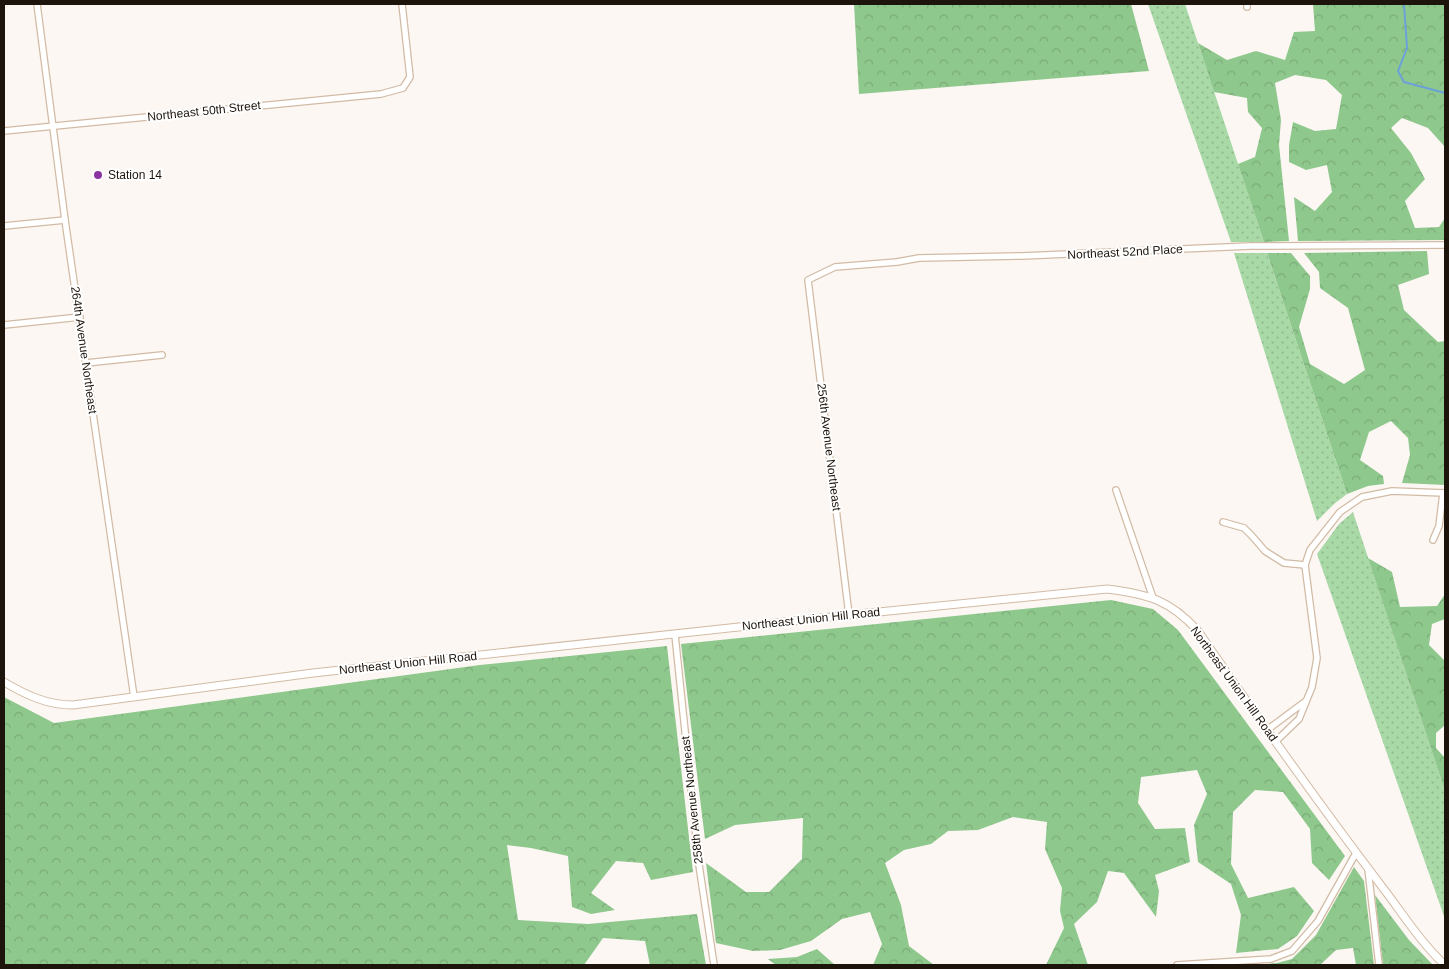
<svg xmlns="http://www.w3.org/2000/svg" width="1449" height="969" font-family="Helvetica,sans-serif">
	<defs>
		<pattern id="grass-dots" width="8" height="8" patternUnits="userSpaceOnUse" patternTransform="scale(1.25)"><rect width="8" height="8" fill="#a9d9a7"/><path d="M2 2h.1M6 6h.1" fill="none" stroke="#91b98f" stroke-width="1.8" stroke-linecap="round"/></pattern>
		<pattern id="forest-crowns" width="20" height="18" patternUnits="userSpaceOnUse" patternTransform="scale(1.25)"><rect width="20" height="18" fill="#8fc88d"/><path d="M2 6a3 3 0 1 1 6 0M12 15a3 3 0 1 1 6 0" fill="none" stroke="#7bab78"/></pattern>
	</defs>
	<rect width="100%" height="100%" fill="#fcf7f3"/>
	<g fill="url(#grass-dots)">
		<polygon points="1148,4 1185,4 1264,242 1231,242"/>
		<polygon points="1234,253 1267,253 1347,494 1334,504 1317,521"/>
		<polygon points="1353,512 1445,791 1445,919 1317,554 1339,524"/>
	</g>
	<g fill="url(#forest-crowns)">
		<polygon points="854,4 1131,4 1149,71 859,94"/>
		<polygon points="1313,4 1445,4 1445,147 1428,128 1402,118 1391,128 1411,153 1425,179 1405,201 1415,228 1439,227 1445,218 1445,240 1298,241 1294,197 1315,211 1332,192 1327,165 1306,170 1289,162 1289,145 1293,122 1315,131 1336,129 1342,95 1326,80 1295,75 1275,83 1281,120 1279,145 1289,241 1264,242 1238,164 1255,157 1262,128 1248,112 1247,98 1214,92 1198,43 1227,60 1256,51 1285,60 1294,32 1315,31"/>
		<polygon points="1427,251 1429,274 1398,285 1404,310 1438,342 1445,341 1445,485 1402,483 1410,455 1408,438 1391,421 1369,432 1360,460 1383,476 1384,484 1368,486 1347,494 1267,253 1291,253 1310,276 1310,289 1299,327 1310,364 1344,384 1365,370 1348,308 1320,288 1319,272 1304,253"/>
		<polygon points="1368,558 1392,572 1400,607 1437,606 1445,594 1445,619 1432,624 1429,645 1445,661 1445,725 1436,733 1436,748 1445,758 1445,791"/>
		<polygon points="1111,600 1153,609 1178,630 1345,856 1329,880 1312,863 1310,829 1283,792 1255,790 1233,812 1231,864 1248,898 1294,887 1314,911 1297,936 1278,949 1236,953 1241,915 1231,884 1198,862 1194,825 1207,794 1197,770 1141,777 1138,803 1155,829 1185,828 1190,862 1155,875 1159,891 1156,917 1124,873 1108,871 1097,902 1074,924 1088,965 1046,965 1064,928 1060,911 1062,888 1045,849 1047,822 1013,817 978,830 948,831 931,844 904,850 885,863 901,905 909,946 934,965 873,965 882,944 870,912 842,919 811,941 780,950 753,951 716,943 706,863 746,892 769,892 802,859 803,818 735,825 705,839 681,644"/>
		<polygon points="667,646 693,872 651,880 643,863 616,861 591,893 615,910 591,914 572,907 568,856 531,848 507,845 518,920 588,924 697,914 706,965 650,965 645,941 603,938 584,965 4,965 4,697 54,723 480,665"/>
		<polygon points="1354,867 1364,881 1374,965 1356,965 1353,948 1336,950 1320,965 1254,965 1277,963 1292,959 1316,935"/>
		<polygon points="1375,895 1409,940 1433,965 1383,965"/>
		<polygon points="817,949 835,965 776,965 768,959 797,957"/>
	</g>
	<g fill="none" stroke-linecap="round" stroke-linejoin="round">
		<polyline stroke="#6ba0d9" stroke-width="2" points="1404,4 1407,48 1398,71 1404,82 1445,93"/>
		<defs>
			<g id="minor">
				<polyline points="37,4 65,220 134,697"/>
				<polyline points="1247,4 1247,7"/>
				<polyline points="4,131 381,94 403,88 410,77 402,4"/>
				<polyline points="4,226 65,220"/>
				<polyline points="4,325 80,317"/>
				<polyline points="86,363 162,355"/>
				<polyline points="1116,490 1153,598"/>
				<polyline points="1223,522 1244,528 1252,536 1265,551 1284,563 1305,565"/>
				<polyline points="1433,540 1439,526 1443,493"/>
				<polyline points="849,615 808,280 835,267 897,262 919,258 1022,256 1250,246 1445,245"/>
				<polyline points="675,635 699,865 714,965"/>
				<polyline points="1267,730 1306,701"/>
				<polyline points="1275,742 1299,719 1312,687 1317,658 1305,565 1310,550 1340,512 1362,497 1392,491 1445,493"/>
				<polyline points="1368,869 1379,965"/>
				<polyline points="1177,965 1271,959 1292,951 1318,921 1356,853"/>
			</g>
			<path id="tertiary" d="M4,682c22,13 43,23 69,23l240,-32 536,-58 258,-26c41,5 63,11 91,42 60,87 121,173 185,257 20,26 38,55 62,77"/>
		</defs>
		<use href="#minor" stroke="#d2bba5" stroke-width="8"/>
		<use href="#tertiary" stroke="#d2bba5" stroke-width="9"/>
		<use href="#minor" stroke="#fff" stroke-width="5.5"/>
		<use href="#tertiary" stroke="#fff" stroke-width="7"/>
	</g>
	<circle fill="#8b34a1" stroke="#fff" stroke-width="2" cx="98" cy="175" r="5"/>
	<g text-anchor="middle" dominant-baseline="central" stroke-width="4" stroke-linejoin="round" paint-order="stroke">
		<g font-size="12" fill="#1d140c" stroke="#fff">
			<text transform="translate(204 111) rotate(-6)">Northeast 50th Street</text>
			<text transform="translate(1125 252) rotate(-3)">Northeast 52nd Place</text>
			<text transform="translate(84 350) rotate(82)">264th Avenue Northeast</text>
			<text transform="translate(829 447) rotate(83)">256th Avenue Northeast</text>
			<text transform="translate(811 619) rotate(-6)">Northeast Union Hill Road</text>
			<text transform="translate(408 663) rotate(-6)">Northeast Union Hill Road</text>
			<text transform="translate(1234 684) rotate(54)">Northeast Union Hill Road</text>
			<text transform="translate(692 800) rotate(-96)">258th Avenue Northeast</text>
		</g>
		<g font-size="12" fill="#1d140c" stroke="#fff" text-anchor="start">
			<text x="108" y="175">Station 14</text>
		</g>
	</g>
	<rect width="1449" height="969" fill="none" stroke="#1d140c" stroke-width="10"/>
</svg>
